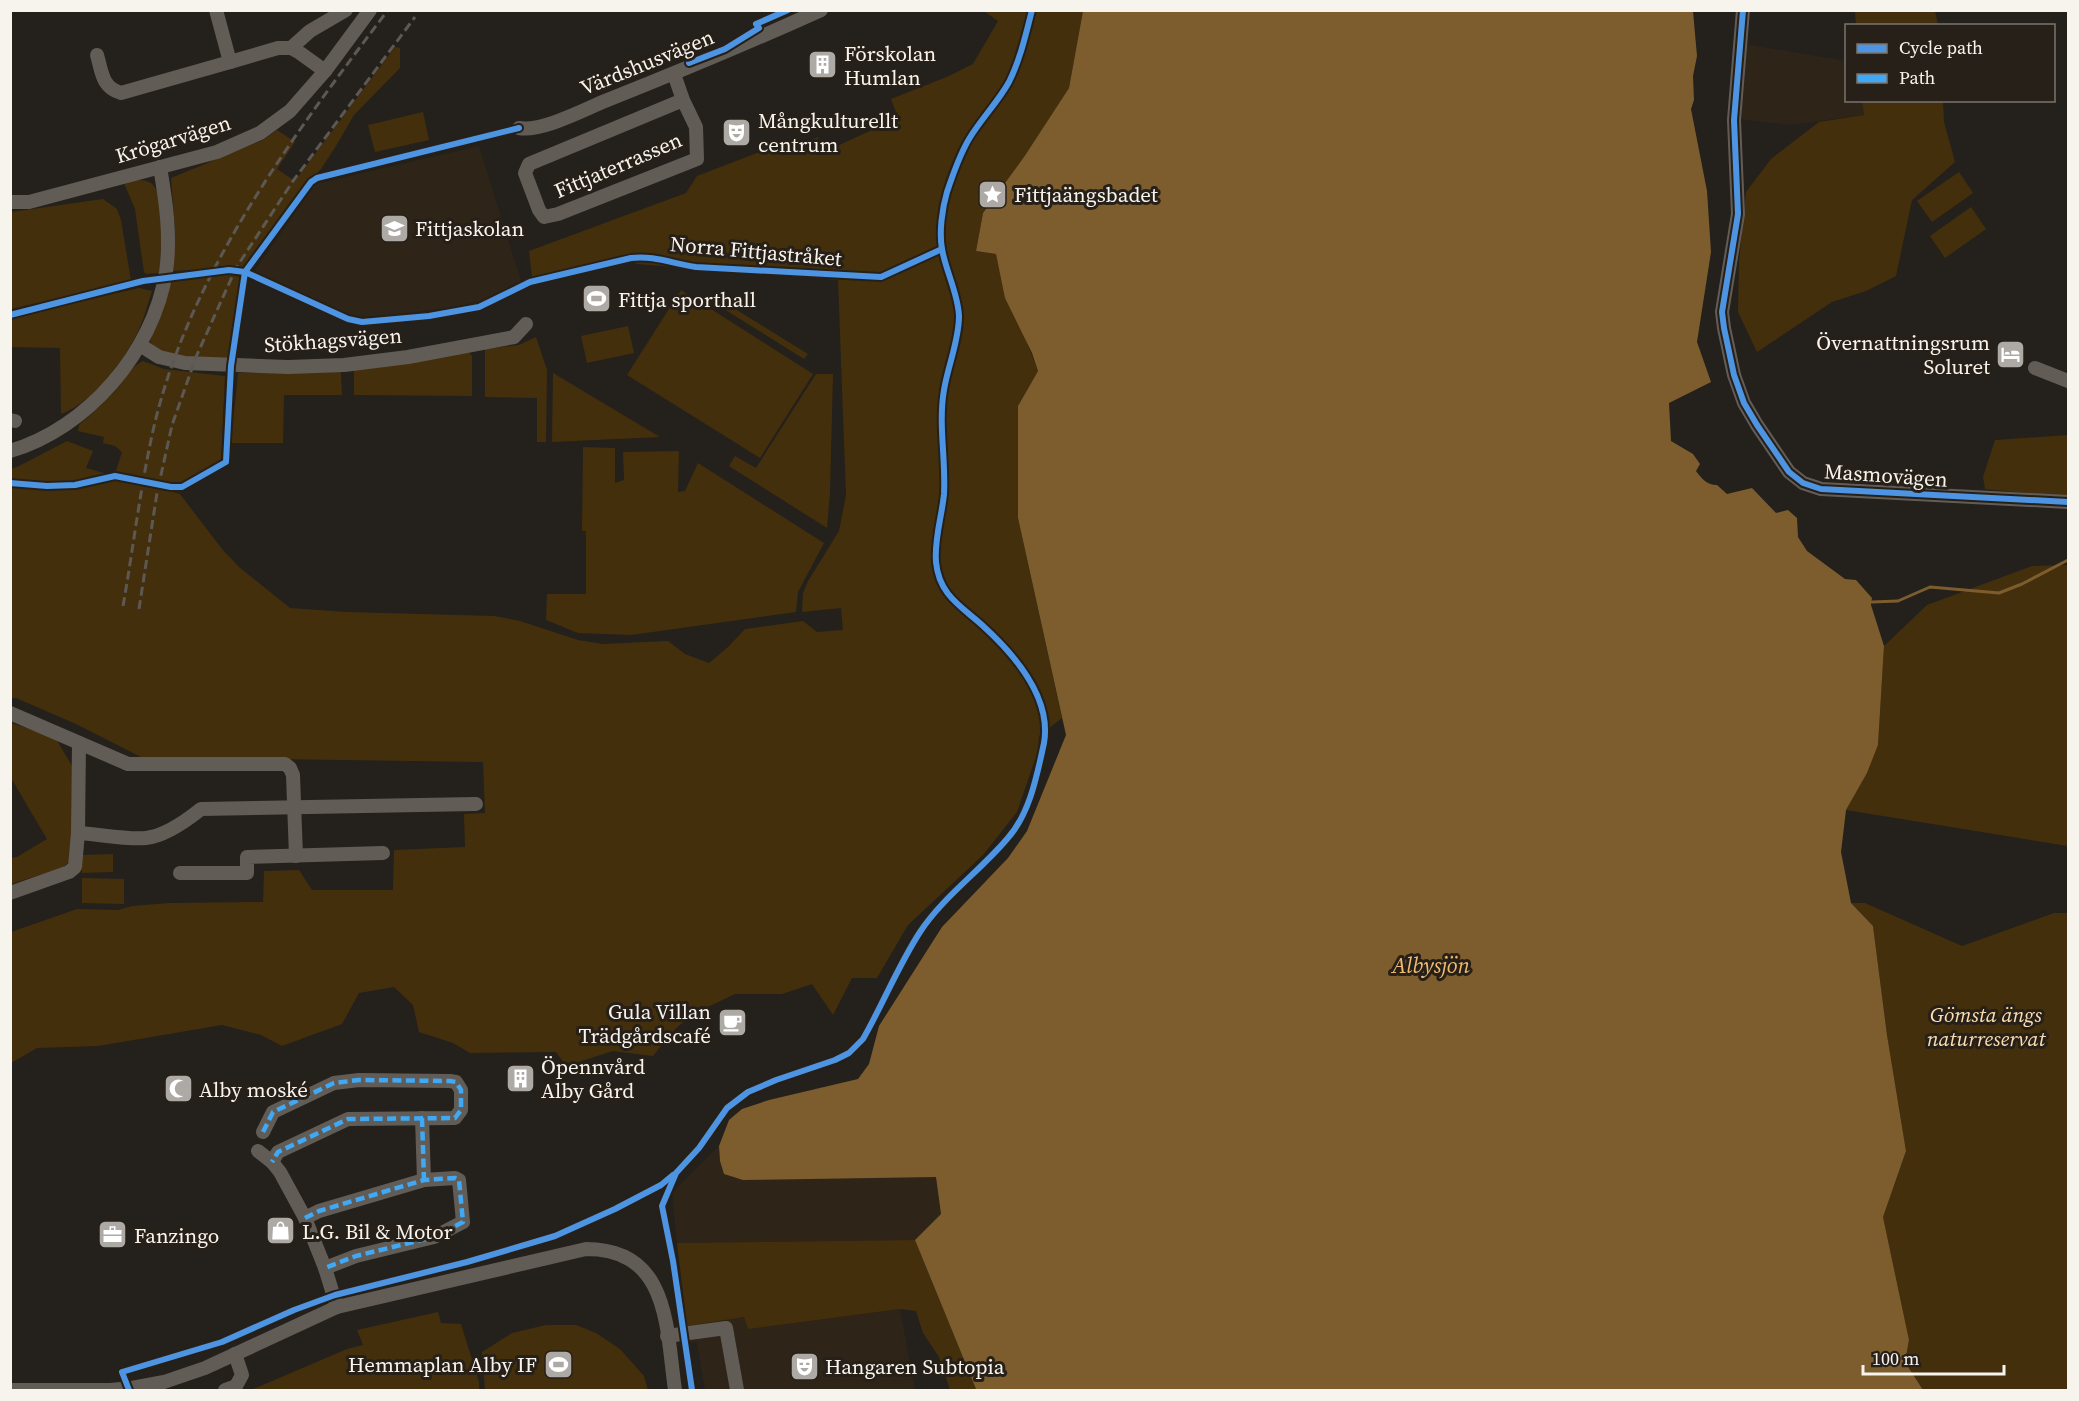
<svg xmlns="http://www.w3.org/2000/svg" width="2079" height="1401" font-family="'Source Serif 4',serif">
	<rect width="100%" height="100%" fill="#24201c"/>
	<g fill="#2e2418">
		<polygon points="1745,44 1846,61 1846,100 1862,101 1864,115 1790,125 1739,119"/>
		<polygon points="479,146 522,284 480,305 364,318 324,306 253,273 315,184"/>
		<polygon points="719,1146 720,1161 743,1180 936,1176 941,1214 915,1240 677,1243 672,1193"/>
		<polygon points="900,1309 915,1390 705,1390 697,1342 690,1343 687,1326 744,1317 748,1329"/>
	</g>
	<g fill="#442f0c">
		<polygon points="984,11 1083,11 1069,88 1024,157 983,213 976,251 996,254 1001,275 1038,371 1018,406 1018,518 1062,718 1039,736 1038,751 1017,812 983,855 908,925 877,978 852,978 833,1015 812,984 782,994 735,994 691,1015 671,1033 653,1056 613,1051 566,1066 556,1052 470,1053 453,1043 419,1032 413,1005 394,987 359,993 342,1024 282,1046 261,1035 222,1025 98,1046 37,1048 11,1063 11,932 77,909 118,910 132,906 169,903 263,902 264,871 299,870 312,890 393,890 394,850 465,847 464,814 485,813 483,762 141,757 76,724 16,698 11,698 11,469 19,466 67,441 93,451 86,468 180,494 222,549 239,567 290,608 347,612 494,616 520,621 578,640 602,644 668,641 685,654 709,663 728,647 745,629 803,621 817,632 843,630 841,608 802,612 803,593 808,581 839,531 846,495 838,280 637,264 624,258 532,277 529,251 686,193 697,176 798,137 801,144 818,137 824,152 885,124 899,120 891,99 949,76 973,64 998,21"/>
		<polygon points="1855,11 1935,11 1938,25 1856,25"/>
		<polygon points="395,47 400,48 400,68 354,115 336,146 321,169 302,187 243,267 173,271 175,229 171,178 263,140 277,130 295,142 277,169 295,181"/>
		<polygon points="1862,101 1943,101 1944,122 1955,162 1912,200 1896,276 1866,291 1832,302 1757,352 1738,312 1739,261 1746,192 1771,159 1819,122 1864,115"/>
		<polygon points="423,112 429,140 375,152 368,125"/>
		<polygon points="1959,172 1973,193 1932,222 1917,201"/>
		<path d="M135,180c7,0 13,0 18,5 12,12 8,70 6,88l-13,1 -2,-2 -9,-63 -11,-26z"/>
		<polygon points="103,199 117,209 121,220 131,281 11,309 11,212"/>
		<polygon points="1971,207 1986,229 1945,258 1930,236"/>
		<polygon points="225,273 240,277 227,362 207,361 158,351 150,342 168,285 180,278"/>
		<path d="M139,288l13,3c-4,12 -7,24 -12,36 -13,30 -47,76 -79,87l-1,-66 -48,-1 -1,-30z"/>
		<polygon points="681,290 813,374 760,458 627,375"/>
		<polygon points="719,299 808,354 804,359 716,304"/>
		<polygon points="628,326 634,353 587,363 581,336"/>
		<polygon points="536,337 547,370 546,442 537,442 537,398 485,397 485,349 519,345"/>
		<polygon points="469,352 472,356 472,396 354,395 354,369"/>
		<path d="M143,361l21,8 61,7 -4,83 -38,25 -13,1 -55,-11 7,-22 -7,-6 -12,-3 1,-6 -26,-6 1,-6c13,-11 26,-23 38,-36 9,-11 13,-22 26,-28z"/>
		<polygon points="339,370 341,374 342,395 284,395 283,443 231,443 238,373"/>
		<polygon points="553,373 660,437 552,442"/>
		<polygon points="816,374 833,374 830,492 827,528 729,466 735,456 756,468"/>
		<polygon points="2068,435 2068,497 1985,489 1983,477 1995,440"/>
		<polygon points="583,447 615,448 615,483 624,480 623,452 679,451 678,492 685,491 698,463 824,543 798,592 796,612 631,635 578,633 546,620 547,594 586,594 586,531 582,531"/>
		<polygon points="2068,565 2068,846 1846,810 1867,773 1878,745 1884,646 1927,605 2032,566"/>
		<polygon points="11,723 55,737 72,766 71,860 62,868 11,884 11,858 17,857 47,839 11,778"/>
		<polygon points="113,854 113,872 82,873 82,855"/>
		<polygon points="82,878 124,879 124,904 82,903"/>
		<polygon points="1851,903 1865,903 1962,946 2054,913 2068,913 2068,1390 1923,1390 1905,1362 1909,1340 1883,1217 1906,1151 1887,1035 1873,926"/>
		<polygon points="915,1240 976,1389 973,1390 950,1390 939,1357 923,1333 916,1311 900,1309 748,1329 744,1317 687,1326 677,1243"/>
		<polygon points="438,1312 441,1323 461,1324 479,1382 479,1390 251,1390 347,1349 363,1345 357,1330"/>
		<polygon points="546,1325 576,1325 596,1333 620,1349 644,1376 648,1390 485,1390 482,1352 512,1333"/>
	</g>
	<path fill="#7d5d2d" d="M1083,11h610l4,45 -4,20 1,24 -3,9 16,82 4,61 -14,90 14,40 -42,21 2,38 22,13 7,10 -4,7c6,8 11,14 21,14l10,9 25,-6 24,25 12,-3 9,8 1,19 9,14 38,28 11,1 16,18 -1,7 13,41 -6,99 -11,28 -21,37 -5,42 10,51 22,23 14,109 19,116 -23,66 26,123 -4,22 18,28h-950l3,-1 -61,-149 26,-26 -5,-37 -193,3 -19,-6 -4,-13 -1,-15 10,-26 13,-11 27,-9 89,-21 11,-15 10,-38 63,-99 66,-69 19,-27 39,-96 -48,-217v-112l20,-35 -6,-18 -27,-55 -9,-44 -20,-3 7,-38 41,-56 45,-69z"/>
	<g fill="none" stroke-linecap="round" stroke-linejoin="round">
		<polyline stroke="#7d5d2d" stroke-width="3" points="1872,602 1898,601 1930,587 1999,593 2022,584 2068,560"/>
		<g stroke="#625c56" stroke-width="14">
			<polyline points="216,10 230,62 278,48 291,48"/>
			<polyline points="1743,10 1734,120 1738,214 1722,312 1724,328 1734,375 1744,403 1757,425 1789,472 1803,483 1821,489 2068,502"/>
			<path d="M97,55c5,17 5,33 24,38l109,-31"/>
			<polyline points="325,71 300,53 291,48 310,31 346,10"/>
			<polyline points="674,74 683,100 529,164 525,173 539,210 544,217 558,214 697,159 696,127 683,100"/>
			<path d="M519,128c23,4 64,-18 86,-27 73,-29 145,-59 216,-91"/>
			<polyline points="10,202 29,202 217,152 260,133 290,111 325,71 370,10"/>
			<polyline points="140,345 159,357 185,363 288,367 344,365 408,357 514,337 526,324"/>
			<polyline points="2035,368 2068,381"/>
			<polyline points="10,420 15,421"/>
			<path d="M10,451c78,-23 143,-99 156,-179 5,-36 0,-70 -6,-105"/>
			<polyline points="10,713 128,764 285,764 290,768 293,775 296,856"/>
			<path d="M78,833c20,1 49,7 68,5 19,-2 40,-17 55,-29l275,-5"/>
			<polyline points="180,873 247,873 247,857 383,853"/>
			<polyline points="10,893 69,872 75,867 78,833 79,743"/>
			<polyline points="422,1118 424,1180"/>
			<polyline points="263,1132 273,1112 334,1083 359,1080 450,1081 456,1082 461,1090 461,1110 455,1118 348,1119 278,1152 272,1162"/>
			<polyline points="258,1151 272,1162 280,1172 305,1218 325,1268 337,1307"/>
			<polyline points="305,1218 319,1211 424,1180 455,1178 459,1180 463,1222 434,1237 356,1256 325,1268"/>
			<polyline points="667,1336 726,1328 737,1390"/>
			<path d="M10,1390h100l22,-2 32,-6 41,-14 132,-61 249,-58c84,0 80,79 89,141"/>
			<polyline points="225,1390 236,1386 242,1375 235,1354"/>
		</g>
		<g stroke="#5c5853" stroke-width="3" stroke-dasharray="9 4.5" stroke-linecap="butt">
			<path d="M123,606c11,-62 18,-126 33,-188 38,-151 139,-285 232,-408"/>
			<polyline points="139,609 157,493 172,425 196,357 236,268 293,181 415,17"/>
		</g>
		<g stroke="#3fa9f5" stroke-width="4.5" stroke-dasharray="9 4.5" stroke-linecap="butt">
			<polyline points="422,1118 424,1180"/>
			<polyline points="263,1132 273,1112 334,1083 359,1080 450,1081 456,1082 461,1090 461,1110 455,1118 348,1119 278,1152 272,1162"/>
			<polyline points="305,1218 319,1211 424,1180 455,1178 459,1180 463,1222 434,1237 356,1256 325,1268"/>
		</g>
		<defs>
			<g id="cycleway">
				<polyline points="1743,10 1734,120 1738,214 1722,312 1724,328 1734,375 1744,403 1757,425 1789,472 1803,483 1821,489 2068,502"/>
				<polyline points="689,63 725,49 759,28 756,24 788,10"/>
				<path d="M10,315l133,-34 86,-11 16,2 103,47 14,3 67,-6 50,-9 51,-25 101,-24c22,-3 43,6 65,9l185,10 61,-28"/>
				<polyline points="10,483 47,486 75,485 115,476 171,487 182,487 226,462 231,366 245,272 311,182 317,178 519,128"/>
				<polyline points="129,1390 122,1372 222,1342 294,1310 335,1295 467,1262 555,1236 615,1209 661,1185 673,1175"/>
				<path d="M692,1390l-19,-129 -11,-55 14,-33 23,-25 28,-40 21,-16 28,-12 59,-20 14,-7 14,-14c20,-35 35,-73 57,-107 22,-34 61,-62 87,-93 23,-25 30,-64 37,-96 8,-46 -30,-89 -62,-118 -21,-19 -43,-30 -46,-63 -2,-23 6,-46 8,-68 2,-35 -6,-70 0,-104 4,-25 15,-49 15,-74 -1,-23 -13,-44 -17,-67 -3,-17 0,-40 5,-57 6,-18 12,-36 22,-53 12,-20 29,-37 40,-57 11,-22 17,-48 23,-72"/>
			</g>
		</defs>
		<use href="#cycleway" stroke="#272018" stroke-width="10"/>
		<use href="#cycleway" stroke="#4d94e3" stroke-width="6"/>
	</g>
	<defs>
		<symbol id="building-square" viewBox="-11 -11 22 22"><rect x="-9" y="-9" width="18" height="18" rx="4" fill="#ada9a4" stroke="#272018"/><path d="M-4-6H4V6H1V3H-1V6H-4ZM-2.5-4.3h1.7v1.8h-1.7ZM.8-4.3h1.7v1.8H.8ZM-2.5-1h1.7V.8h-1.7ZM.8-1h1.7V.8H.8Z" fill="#fff"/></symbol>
		<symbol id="theatre-square" viewBox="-11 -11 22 22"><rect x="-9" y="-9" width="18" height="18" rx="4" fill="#ada9a4" stroke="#272018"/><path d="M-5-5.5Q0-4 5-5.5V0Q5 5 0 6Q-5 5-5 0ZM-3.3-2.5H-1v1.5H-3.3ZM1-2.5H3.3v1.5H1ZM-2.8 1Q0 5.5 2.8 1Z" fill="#fff"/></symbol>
		<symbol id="sight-square" viewBox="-11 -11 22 22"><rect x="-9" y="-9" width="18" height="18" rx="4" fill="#ada9a4" stroke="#272018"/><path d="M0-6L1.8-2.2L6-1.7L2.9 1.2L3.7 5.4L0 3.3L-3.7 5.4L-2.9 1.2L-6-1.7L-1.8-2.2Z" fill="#fff"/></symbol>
		<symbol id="school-square" viewBox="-11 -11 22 22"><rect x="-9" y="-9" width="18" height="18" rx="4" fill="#ada9a4" stroke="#272018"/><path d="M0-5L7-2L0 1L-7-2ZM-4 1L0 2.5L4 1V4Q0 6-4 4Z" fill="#fff"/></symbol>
		<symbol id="stadium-square" viewBox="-11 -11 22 22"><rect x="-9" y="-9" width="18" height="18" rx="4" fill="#ada9a4" stroke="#272018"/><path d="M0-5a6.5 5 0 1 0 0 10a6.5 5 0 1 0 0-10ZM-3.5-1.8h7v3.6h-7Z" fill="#fff"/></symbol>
		<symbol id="hotel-square" viewBox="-11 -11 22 22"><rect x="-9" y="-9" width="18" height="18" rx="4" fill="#ada9a4" stroke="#272018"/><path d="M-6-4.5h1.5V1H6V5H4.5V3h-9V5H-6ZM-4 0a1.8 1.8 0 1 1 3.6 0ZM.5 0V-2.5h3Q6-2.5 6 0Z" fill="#fff"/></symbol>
		<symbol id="cafe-square" viewBox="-11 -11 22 22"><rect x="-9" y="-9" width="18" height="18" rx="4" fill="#ada9a4" stroke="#272018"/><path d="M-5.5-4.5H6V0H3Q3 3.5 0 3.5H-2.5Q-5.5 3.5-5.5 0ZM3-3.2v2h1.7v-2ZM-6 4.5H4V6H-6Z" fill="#fff"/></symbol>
		<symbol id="mosque-square" viewBox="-11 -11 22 22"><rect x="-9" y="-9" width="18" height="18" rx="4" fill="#ada9a4" stroke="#272018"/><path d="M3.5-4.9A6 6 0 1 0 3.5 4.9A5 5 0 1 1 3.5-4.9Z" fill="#fff"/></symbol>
		<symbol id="shop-square" viewBox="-11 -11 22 22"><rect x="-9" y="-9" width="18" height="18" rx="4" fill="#ada9a4" stroke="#272018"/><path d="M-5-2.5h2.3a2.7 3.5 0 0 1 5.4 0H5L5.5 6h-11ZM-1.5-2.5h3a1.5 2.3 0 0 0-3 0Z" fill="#fff"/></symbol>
		<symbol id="office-square" viewBox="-11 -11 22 22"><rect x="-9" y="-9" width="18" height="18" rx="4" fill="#ada9a4" stroke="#272018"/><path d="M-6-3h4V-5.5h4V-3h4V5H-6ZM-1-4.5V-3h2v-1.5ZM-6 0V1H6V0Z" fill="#fff"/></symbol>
	</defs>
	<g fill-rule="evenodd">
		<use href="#building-square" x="806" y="48" width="33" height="33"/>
		<use href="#theatre-square" x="720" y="116" width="33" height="33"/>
		<use href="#sight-square" x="976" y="178" width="33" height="33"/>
		<use href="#school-square" x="378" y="212" width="33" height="33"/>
		<use href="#stadium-square" x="580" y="282" width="33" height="33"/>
		<use href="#hotel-square" x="1994" y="338" width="33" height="33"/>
		<use href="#cafe-square" x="716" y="1006" width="33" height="33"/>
		<use href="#building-square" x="504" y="1062" width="33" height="33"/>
		<use href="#mosque-square" x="162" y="1072" width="33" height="33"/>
		<use href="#shop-square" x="264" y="1214" width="33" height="33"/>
		<use href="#office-square" x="96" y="1218" width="33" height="33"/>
		<use href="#stadium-square" x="542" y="1348" width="33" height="33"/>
		<use href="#theatre-square" x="788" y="1350" width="33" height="33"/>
	</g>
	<g text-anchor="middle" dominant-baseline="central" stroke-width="6" stroke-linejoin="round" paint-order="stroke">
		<g font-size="21" fill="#f7f3ed" stroke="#272018" text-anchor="start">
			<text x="844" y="53">Förskolan<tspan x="844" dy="24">Humlan</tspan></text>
			<text x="758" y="120">Mångkulturellt<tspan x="758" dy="24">centrum</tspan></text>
			<text x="1014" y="194">Fittjaängsbadet</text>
			<text x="415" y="228">Fittjaskolan</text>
			<text x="618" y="299">Fittja sporthall</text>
			<text x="1990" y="342" text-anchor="end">Övernattningsrum<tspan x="1990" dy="24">Soluret</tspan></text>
			<text x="711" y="1011" text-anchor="end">Gula Villan<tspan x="711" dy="24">Trädgårdscafé</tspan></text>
			<text x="541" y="1066">Öpennvård<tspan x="541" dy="24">Alby Gård</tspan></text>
			<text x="199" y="1089">Alby moské</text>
			<text x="302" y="1231">L.G. Bil &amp; Motor</text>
			<text x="134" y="1235">Fanzingo</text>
			<text x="537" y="1364" text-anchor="end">Hemmaplan Alby IF</text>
			<text x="825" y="1366">Hangaren Subtopia</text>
		</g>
		<g font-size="21" fill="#f7f3ed" stroke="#272018">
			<text transform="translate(647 62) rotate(-22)">Värdshusvägen</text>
			<text transform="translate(173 139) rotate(-17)">Krögarvägen</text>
			<text transform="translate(618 165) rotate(-23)">Fittjaterrassen</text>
			<text transform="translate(756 251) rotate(5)">Norra Fittjastråket</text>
			<text transform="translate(333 340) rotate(-4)">Stökhagsvägen</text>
			<text transform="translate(1886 475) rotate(4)">Masmovägen</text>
		</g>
		<g font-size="21" font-style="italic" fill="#fedeb1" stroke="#272018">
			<text x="1986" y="1014">Gömsta ängs<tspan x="1986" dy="24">naturreservat</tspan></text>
		</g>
		<g font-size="22" font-style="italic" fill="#f0bb6e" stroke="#272018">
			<text x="1431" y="965">Albysjön</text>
		</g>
	</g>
	<rect width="2079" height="1401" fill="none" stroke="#f7f3ed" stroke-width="24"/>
	<rect x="1845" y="24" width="210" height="78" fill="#272018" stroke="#7a746d" stroke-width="1.5"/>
	<rect x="1857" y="44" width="30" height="9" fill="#4d94e3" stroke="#7a746d" stroke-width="1.5"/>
	<text x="1899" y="54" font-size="18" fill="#f7f3ed">Cycle path</text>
	<rect x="1857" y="74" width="30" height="9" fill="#3fa9f5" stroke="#7a746d" stroke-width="1.5"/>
	<text x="1899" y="84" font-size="18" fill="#f7f3ed">Path</text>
	<path d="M1863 1365v9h141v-9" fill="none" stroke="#f7f3ed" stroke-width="3"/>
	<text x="1872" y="1365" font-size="18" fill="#f7f3ed" stroke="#272018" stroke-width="4.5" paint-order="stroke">100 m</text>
</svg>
